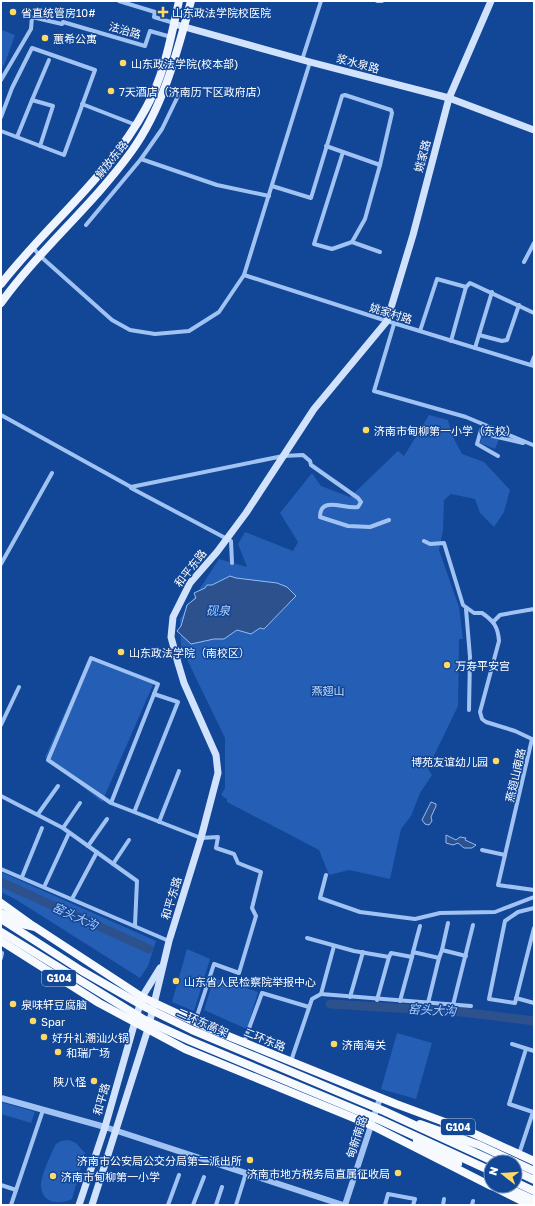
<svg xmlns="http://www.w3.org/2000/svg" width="535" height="1206" font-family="'Golos Text','Noto Sans SC',sans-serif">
	<rect width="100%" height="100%" fill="#124696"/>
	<g fill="#245fb5">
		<polygon points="2,30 15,35 5,63 1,69"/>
		<polygon points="429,415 448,420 452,435 462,454 484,462 510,490 504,512 494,527 480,513 475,499 451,494 444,500 443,530 439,550 459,607 463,639 459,639 458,706 430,764 428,769 432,775 420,793 411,816 401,829 390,879 349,870 329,875 319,850 227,802 227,799 221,795 225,788 225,738 181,647 180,619 219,559 247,567 238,544 245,532 293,551 298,542 280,513 312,473 321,486 350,497 398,451 404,456"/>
		<polygon points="483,433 499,439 495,449 480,443"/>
		<polygon points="90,656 155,680 102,802 45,757"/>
		<polygon points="1,872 156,941 148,966 140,978 15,899 1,892"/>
		<polygon points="187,949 210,959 194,1011 172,1002"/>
		<polygon points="214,978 258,992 247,1029 204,1010"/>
		<polygon points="397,1033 432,1043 416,1099 381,1089"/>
		<polygon points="1,1102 35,1112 31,1123 1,1114"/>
		<path d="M69,1140l7,3 9,10 -13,46c-13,6 -30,5 -31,-13 -1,-8 11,-35 15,-42l5,-3z"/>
	</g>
	<g fill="#2c518d" stroke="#93bdf6">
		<polygon points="230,576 236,578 277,583 287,587 296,596 264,629 260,628 251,634 237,630 224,639 214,639 191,644 177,631 181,626 187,605 196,598 194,593 205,588 207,585 212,585"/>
		<polygon points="431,802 436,804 436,806 431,817 432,821 429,825 425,824 422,820"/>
		<polygon points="446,835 456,840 460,837 466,838 465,840 476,845 472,848 464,848 458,843 453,845 446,843"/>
	</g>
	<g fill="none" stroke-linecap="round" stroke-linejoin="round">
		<g stroke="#2c518d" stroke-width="9">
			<polyline points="1,882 149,949"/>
			<polyline points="330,1004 462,1012 534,1021"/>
		</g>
		<g stroke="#a1c3f3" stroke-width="4">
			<polyline points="119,1 155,12 154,17 174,23"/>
			<polyline points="377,1 382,1"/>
			<polyline points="63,22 145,46 150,31 171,37"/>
			<polyline points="302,60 321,1"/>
			<polyline points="1,80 31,29 32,17 62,24"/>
			<polyline points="82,104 136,125"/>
			<polyline points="1,117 12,88 32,48 95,70 64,155 1,131"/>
			<polyline points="17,137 32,100"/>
			<polyline points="40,146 53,106 32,100 49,60"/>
			<polyline points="343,152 314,244 332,249 352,242 380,252"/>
			<polyline points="141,159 162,129 178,96"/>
			<polyline points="272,186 311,198 342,96 345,95 391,110 392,113 380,165 326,146"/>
			<polyline points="86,225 141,159 217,185 269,196"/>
			<polyline points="352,242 365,219 380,165"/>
			<polyline points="32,246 39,255 112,320 130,330 155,334 189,331 219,312 244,275 310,62"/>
			<polyline points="524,262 534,243"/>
			<polyline points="244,275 387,321 534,366"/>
			<polyline points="394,324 374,391 466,417 533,445"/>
			<polyline points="420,331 437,279 466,287 470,283 534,313"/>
			<polyline points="479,335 502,341 507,340 519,305"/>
			<polyline points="451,341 466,287"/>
			<polyline points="475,348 492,292"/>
			<polyline points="531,365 534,357"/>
			<path d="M1,415l130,72 152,-31 20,-1 7,6 1,4 47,33 3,4 -3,5c-13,3 -38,-12 -38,10l28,9 22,1 19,-7"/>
			<polyline points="498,456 477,444 481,430 493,436 523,443"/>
			<polyline points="131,488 231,541 232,563"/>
			<path d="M424,541l6,3 14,-1 19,62 11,8h8c12,8 16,14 17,28l-19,71 2,7 4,3 29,9 17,8 -34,146 36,5"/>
			<polyline points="1,564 52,473"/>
			<polyline points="466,609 470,657 469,710"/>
			<polyline points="493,622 500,615 534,609"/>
			<polyline points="1,725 19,687"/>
			<polyline points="1,796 63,828 137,881 135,925"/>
			<polyline points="111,803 158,684 91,658 48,760 111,803 201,838 218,837 216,848 234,854 238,863 261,872 252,908 256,916 239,973 214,964 195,1022"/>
			<polyline points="135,810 178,702 154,694"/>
			<polyline points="38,814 58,786"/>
			<polyline points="159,822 179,771"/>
			<polyline points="63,828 80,803"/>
			<polyline points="88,846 107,819"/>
			<polyline points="482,850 505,855"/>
			<polyline points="113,864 129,840"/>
			<polyline points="1,869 169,941"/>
			<polyline points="326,875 320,898 360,912 415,919 440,913 495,912 534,897"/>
			<polyline points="22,877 42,828"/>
			<polyline points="45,885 69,833"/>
			<polyline points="72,899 97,852"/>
			<polyline points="534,908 518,912 505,921 489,999 515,1003 534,928"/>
			<polyline points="307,938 354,951 389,957 391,953 412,957 413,952 439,958 442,950 466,956"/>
			<polyline points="442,950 448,923"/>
			<polyline points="413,952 420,926"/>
			<polyline points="1,958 2,953"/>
			<polyline points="321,994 471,1006"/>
			<polyline points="350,997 363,952"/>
			<polyline points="516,998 534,1003"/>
			<polyline points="377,1000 389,957"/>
			<polyline points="400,1001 412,957"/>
			<polyline points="428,1003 439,958"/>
			<polyline points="453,1005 473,925"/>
			<polyline points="244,1042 262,993 309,1007"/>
			<polyline points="512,1044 534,1051"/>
			<polyline points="291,1061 312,999 321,994 334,946"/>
			<polyline points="519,1154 533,1112 509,1104 526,1049"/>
			<polyline points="1,1185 16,1190"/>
			<polyline points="11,1205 43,1110"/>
			<polyline points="168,1205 179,1175"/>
			<polyline points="193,1205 204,1177"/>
			<polyline points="216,1205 222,1187"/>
			<polyline points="236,1205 246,1173"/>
			<polyline points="385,1205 388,1194 415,1199 413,1205"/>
			<polyline points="443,1205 444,1199"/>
			<polyline points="472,1205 473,1201"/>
		</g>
		<g stroke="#a1c3f3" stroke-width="6">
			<polyline points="1,1098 105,1127 343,1205"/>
			<polyline points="345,1205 380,1098"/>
		</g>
		<g stroke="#d1e2fd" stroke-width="7">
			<polyline points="174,24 310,62 449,98 534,130"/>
			<polyline points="79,1205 105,1127 142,997 160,968"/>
			<polyline points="92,1205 148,1029 169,941 201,838 218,773 216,755 184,683 178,663 171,637 173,617 190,583 217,552 246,513 314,409 387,321 413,235 449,98 491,1"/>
		</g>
		<g stroke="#eef4ff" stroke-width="8">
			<path d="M1,284c46,-59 109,-109 145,-176 18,-32 25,-71 33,-107"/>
			<path d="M1,303c39,-54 91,-97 130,-151 32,-44 46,-99 60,-151"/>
		</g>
		<g stroke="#f6faff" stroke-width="8">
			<polyline points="1,903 33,926"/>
			<polyline points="1,913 22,924 35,927 142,997 206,1027 396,1104 466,1130 534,1161"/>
			<polyline points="1,941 99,1003 185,1049 371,1125 491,1186"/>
			<polyline points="420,1124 479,1145 515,1162"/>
			<polyline points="417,1141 458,1164"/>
			<polyline points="515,1162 534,1171"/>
			<polyline points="515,1171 534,1180"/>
			<polyline points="515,1182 534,1191"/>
			<polyline points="492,1186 530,1205"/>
			<polyline points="506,1187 534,1200"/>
		</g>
		<g stroke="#f6faff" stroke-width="8">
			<polyline points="1,919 82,971 145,1007 192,1030 384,1111 495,1162"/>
			<polyline points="1,932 143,1019 191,1041 380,1120 491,1171"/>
		</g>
	</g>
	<g fill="#ffd964" stroke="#124696" stroke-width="1.5">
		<circle cx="13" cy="12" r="4"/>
		<path d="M161 6h4v4h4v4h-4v4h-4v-4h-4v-4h4z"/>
		<circle cx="45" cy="38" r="4"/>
		<circle cx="123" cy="63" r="4"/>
		<circle cx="111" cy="91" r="4"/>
		<circle cx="366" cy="430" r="4"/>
		<circle cx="121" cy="652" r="4"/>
		<circle cx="447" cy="665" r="4"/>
		<circle cx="496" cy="761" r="4"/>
		<circle cx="176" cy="981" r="4"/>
		<circle cx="13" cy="1004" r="4"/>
		<circle cx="33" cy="1021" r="4"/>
		<circle cx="44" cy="1037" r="4"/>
		<circle cx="334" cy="1044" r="4"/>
		<circle cx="58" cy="1052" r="4"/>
		<circle cx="94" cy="1081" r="4"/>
		<circle cx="250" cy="1160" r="4"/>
		<circle cx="398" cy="1173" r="4"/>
		<circle cx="53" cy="1176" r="4"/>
	</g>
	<g text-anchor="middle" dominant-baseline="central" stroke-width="3" stroke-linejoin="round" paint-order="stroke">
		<g fill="#124696" stroke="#b8c8e0" stroke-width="1">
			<rect x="42" y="970" width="34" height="16" rx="3"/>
			<rect x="441" y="1119" width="34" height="16" rx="3"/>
		</g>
		<g font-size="10" font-weight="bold" fill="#fff">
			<text x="59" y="978">G104</text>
			<text x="458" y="1127">G104</text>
		</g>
		<g font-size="11" fill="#fff" stroke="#124696" text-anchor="start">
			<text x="21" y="12">省直统管房10#</text>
			<text x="172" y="12">山东政法学院校医院</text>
			<text x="53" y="38">蕙希公寓</text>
			<text x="131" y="63">山东政法学院(校本部)</text>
			<text x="119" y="91">7天酒店（济南历下区政府店）</text>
			<text x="374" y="430">济南市甸柳第一小学（东校）</text>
			<text x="129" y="652">山东政法学院（南校区）</text>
			<text x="455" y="665">万寿平安宫</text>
			<text x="488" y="761" text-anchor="end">博苑友谊幼儿园</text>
			<text x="184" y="981">山东省人民检察院举报中心</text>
			<text x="21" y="1004">泉味轩豆腐脑</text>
			<text x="41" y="1021">Spar</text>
			<text x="52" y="1037">好升礼潮汕火锅</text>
			<text x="342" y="1044">济南海关</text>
			<text x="66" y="1052">和瑞广场</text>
			<text x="86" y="1081" text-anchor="end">陕八怪</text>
			<text x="242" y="1160" text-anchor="end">济南市公安局公交分局第二派出所</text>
			<text x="390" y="1173" text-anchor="end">济南市地方税务局直属征收局</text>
			<text x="61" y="1176">济南市甸柳第一小学</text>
		</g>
		<g font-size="11" fill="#fff" stroke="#124696">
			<text transform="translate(125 30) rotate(16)">法治路</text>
			<text transform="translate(358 63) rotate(15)">浆水泉路</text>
			<text transform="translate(422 156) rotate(-75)">姚家路</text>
			<text transform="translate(111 159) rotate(-51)">解放东路</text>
			<text transform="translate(391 313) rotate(17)">姚家村路</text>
			<text transform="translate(190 568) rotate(-52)">和平东路</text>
			<text transform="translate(515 775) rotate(-77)">燕翅山南路</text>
			<text transform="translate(171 898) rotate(-73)">和平东路</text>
			<text transform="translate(203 1022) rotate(24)">二环东高架</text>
			<text transform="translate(265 1039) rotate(22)">二环东路</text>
			<text transform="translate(101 1099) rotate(-74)">和平路</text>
			<text transform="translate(356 1137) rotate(-72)">甸新南路</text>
		</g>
		<g font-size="11" fill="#c9dffd" stroke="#124696">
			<text x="328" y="690">燕翅山</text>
		</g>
		<g font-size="12" font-style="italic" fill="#aecdfa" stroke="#124696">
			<text x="218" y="610">砚泉</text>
			<text transform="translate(75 916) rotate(24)">窑头大沟</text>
			<text transform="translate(432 1010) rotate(3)">窑头大沟</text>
		</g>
	</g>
	<rect width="535" height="1206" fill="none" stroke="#ffffff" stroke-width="4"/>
	<g transform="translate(503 1174) rotate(287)"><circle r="19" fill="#124696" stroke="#7190c0"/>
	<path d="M0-3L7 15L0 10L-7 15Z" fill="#ffd964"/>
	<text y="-6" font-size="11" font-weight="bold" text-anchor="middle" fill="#ffffff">N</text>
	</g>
</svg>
